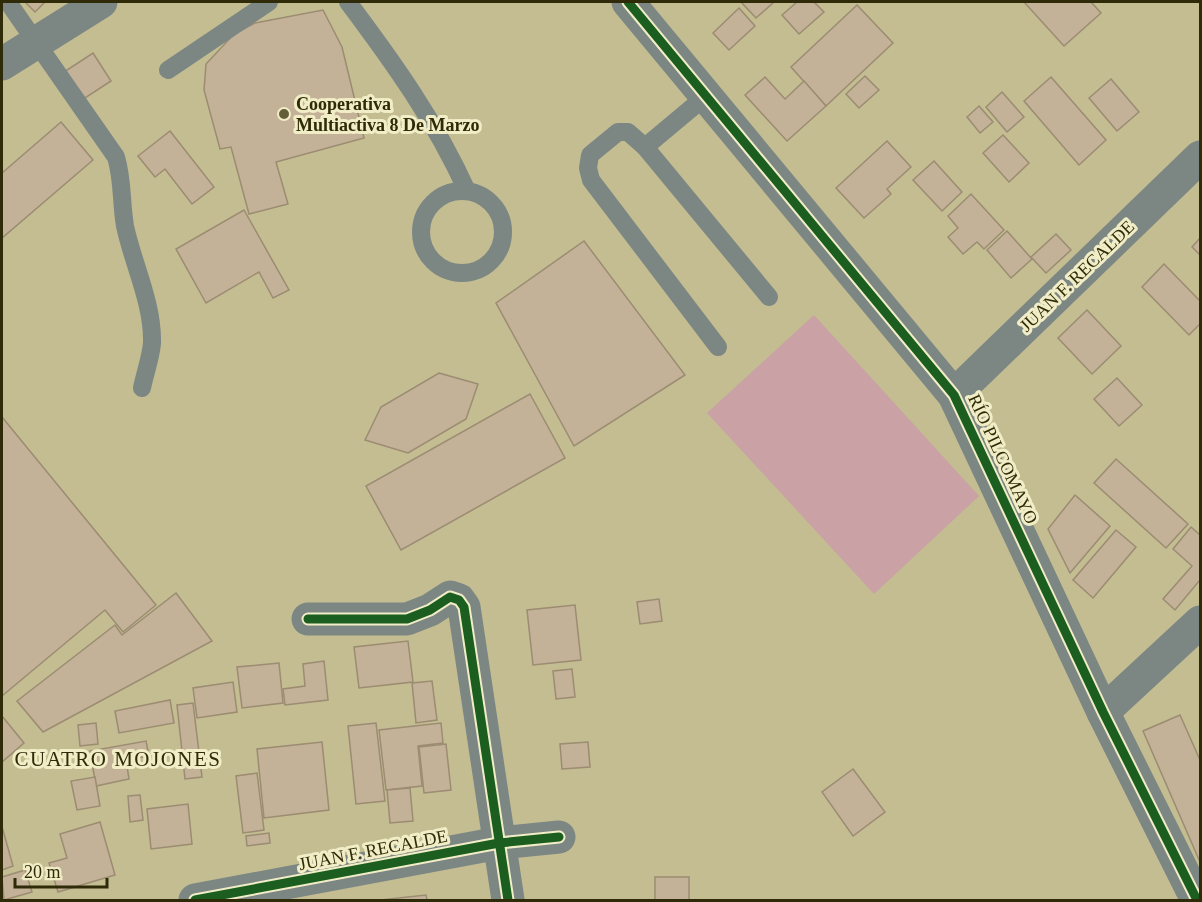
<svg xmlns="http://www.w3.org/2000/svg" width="1202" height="902" font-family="Georgia,serif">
	<rect width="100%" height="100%" fill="#c3bd91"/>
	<polygon fill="#caa1a5" points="814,315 979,496 874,594 707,413"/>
	<g fill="#c3b198" stroke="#9b8c72" stroke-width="1.5">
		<polygon points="25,2 45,2 35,12"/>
		<polygon points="741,2 774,2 756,18"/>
		<polygon points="797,2 814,2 824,12 799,34 782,15"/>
		<polygon points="1024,2 1091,2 1101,13 1064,46"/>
		<polygon points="857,5 893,43 826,106 791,67"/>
		<polygon points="739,8 755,26 729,50 713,33"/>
		<polygon points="323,10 342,47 364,138 276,162 288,204 249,214 231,147 220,149 204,90 206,64 234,34 255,23"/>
		<polygon points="93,53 111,81 82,100 64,72"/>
		<polygon points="865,76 879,90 859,108 846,94"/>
		<polygon points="765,77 785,99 804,81 826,106 787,141 745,95"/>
		<polygon points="1051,77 1106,140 1079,165 1024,101"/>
		<polygon points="1111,79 1139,112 1117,131 1089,98"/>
		<polygon points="1002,92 1024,117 1007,132 986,107"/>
		<polygon points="979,106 993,122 980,133 967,117"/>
		<polygon points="61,122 93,160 2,238 2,173"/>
		<polygon points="170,131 214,187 192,204 165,169 155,177 138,156"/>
		<polygon points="1003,135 1029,163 1009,182 983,153"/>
		<polygon points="887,141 911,167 887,189 891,194 864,218 836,188"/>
		<polygon points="934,161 962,192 942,211 913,180"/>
		<polygon points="971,194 1004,230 984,249 977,242 963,254 948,237 958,228 948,216"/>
		<polygon points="244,210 289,290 273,298 259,272 206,303 176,249"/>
		<polygon points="1007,231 1032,259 1011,278 987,250"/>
		<polygon points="1056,234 1071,250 1046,273 1031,257"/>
		<polygon points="1200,238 1200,255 1192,247"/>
		<polygon points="584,241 685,375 574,446 496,303"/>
		<polygon points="1164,264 1200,301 1200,324 1189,335 1142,287"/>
		<polygon points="1087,310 1121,346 1092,374 1058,338"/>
		<polygon points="439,373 478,384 466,419 408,453 365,440 381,407"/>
		<polygon points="1117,378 1142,405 1119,426 1094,399"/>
		<polygon points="530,394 565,458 401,550 366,486"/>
		<polygon points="2,417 156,605 123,632 105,610 2,696"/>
		<polygon points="1116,459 1188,524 1166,548 1094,483"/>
		<polygon points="1075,495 1110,526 1070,573 1048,529"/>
		<polygon points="1191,527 1200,535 1200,580 1175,610 1163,599 1192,566 1173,549"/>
		<polygon points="1116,530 1136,547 1093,598 1073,580"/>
		<polygon points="176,593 212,641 43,732 17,701 115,625 122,635"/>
		<polygon points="659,599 662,621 640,624 637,602"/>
		<polygon points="575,605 581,660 533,665 527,610"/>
		<polygon points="408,641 413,682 359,688 354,647"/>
		<polygon points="324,661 328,700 285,705 283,689 305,686 303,664"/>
		<polygon points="279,663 283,703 242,708 237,667"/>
		<polygon points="572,669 575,697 556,699 553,671"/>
		<polygon points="432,681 437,720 416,723 412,683"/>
		<polygon points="233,682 237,712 197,718 193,688"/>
		<polygon points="170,700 174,723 119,733 115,711"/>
		<polygon points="193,703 202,777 185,779 177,705"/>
		<polygon points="1180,715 1200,760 1200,862 1143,731"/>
		<polygon points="2,716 24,743 2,762"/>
		<polygon points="96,723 98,744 80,746 78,725"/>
		<polygon points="376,723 385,801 356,804 348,726"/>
		<polygon points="441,723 443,743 418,746 422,786 386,790 379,730"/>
		<polygon points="146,741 149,756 126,760 129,779 96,786 90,751"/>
		<polygon points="322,742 329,810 264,818 257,749"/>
		<polygon points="588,742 590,767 562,769 560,744"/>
		<polygon points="446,744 451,790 424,793 419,747"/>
		<polygon points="853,769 885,812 853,836 822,792"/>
		<polygon points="257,773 264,830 243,833 236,776"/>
		<polygon points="95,777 100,806 77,810 71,781"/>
		<polygon points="410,788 413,821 390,823 387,790"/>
		<polygon points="140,795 143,820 130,822 128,796"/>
		<polygon points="188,804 192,844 151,849 147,809"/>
		<polygon points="100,822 115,875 58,892 49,863 67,858 60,834"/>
		<polygon points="3,830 13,866 2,870 2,831"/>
		<polygon points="269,833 270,843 247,846 246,836"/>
		<polygon points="25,870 32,892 4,900 2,877"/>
		<rect x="655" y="877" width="34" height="23"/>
		<polygon points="426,895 427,900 380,900"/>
	</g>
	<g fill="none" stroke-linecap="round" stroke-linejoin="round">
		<g stroke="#7c8784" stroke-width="18">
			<path d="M8,2l108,155c7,23 5,46 9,69 8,38 28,77 27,117 -1,14 -7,30 -10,45"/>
			<path d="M348,2c45,60 88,120 119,189"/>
			<polyline points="168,70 269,2"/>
			<polyline points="706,96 645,147 769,297"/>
			<polyline points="645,147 628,132 618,132 590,155 588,168 591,180 718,347"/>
			<circle cx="462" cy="232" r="41"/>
		</g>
		<g stroke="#7c8784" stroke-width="33">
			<polyline points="954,395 1200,157"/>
			<polyline points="308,619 407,619 430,610 450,597 459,600 464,607 508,900"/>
			<polyline points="1103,712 1200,622"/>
			<polyline points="195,900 499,843 559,837"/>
		</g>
		<g stroke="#7c8784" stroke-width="33">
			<polyline points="628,2 954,395 1103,712 1197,900"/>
			<polyline points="2,64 101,2"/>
		</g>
		<defs>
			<g id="cycleway">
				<polyline points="628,2 954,395 1103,712 1197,900"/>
				<polyline points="308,619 407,619 430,610 450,597 459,600 464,607 508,900"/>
				<polyline points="195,900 499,843 559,837"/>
			</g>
		</defs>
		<use href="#cycleway" stroke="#f1edc6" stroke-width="13"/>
		<use href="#cycleway" stroke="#1b5e20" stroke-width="9"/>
	</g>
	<circle fill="#635e38" stroke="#f1edc6" stroke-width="2" cx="284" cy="114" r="6"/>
	<g text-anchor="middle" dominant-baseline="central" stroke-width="6" stroke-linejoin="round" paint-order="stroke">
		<g font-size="18" font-weight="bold" fill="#2f2b08" stroke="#f1edc6" text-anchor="start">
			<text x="296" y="104">Cooperativa<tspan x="296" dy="21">Multiactiva 8 De Marzo</tspan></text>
		</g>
		<g font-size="18" fill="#2f2b08" stroke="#f1edc6">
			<text transform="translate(1077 276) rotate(-44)">JUAN F. RECALDE</text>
			<text transform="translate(1003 459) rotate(65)">RÍO PILCOMAYO</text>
			<text transform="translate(373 850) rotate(-11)">JUAN F. RECALDE</text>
		</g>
		<g font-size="21" letter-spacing="1.5" fill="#2f2b08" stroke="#f1edc6">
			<text x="118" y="759">CUATRO MOJONES</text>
		</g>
	</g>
	<rect width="1202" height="902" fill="none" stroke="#2f2b08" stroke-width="6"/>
	<path d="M15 878v9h92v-9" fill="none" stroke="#2f2b08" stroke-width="3"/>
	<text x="24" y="878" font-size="18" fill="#2f2b08" stroke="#f1edc6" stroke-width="4.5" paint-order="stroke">20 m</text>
</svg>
